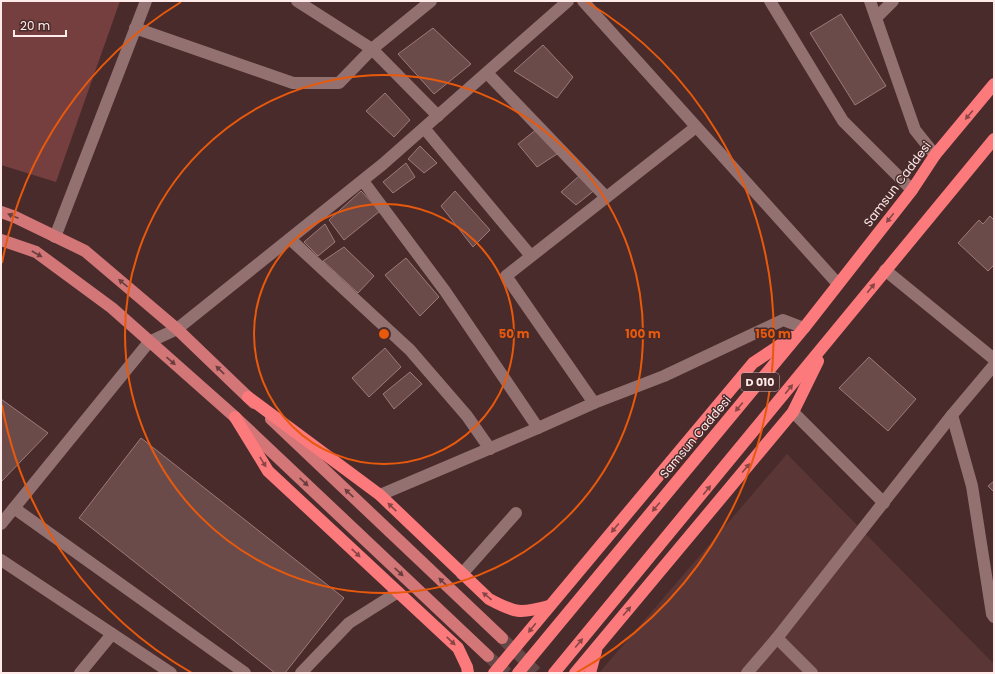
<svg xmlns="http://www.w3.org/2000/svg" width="995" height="674" font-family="Poppins,sans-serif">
	<rect width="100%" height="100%" fill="#492b2b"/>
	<polygon fill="#5a3636" points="787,454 994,664 994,673 599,673"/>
	<polygon fill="#753f3f" points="1,1 120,1 56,182 1,165"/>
	<g fill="#6b4b4a" stroke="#9d7a79">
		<polygon points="841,14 886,86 855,105 810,33"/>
		<polygon points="433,28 471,64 434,94 398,54"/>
		<polygon points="543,45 573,77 557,98 514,71"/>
		<polygon points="385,93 410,120 394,137 366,111"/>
		<polygon points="537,129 557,154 537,167 518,144"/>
		<polygon points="420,146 437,163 424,173 408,159"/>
		<polygon points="406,163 415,177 393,193 383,182"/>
		<polygon points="579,176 596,189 576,205 561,192"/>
		<polygon points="361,191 380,211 344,240 329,220"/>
		<polygon points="455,191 490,230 473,247 441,206"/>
		<polygon points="990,216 994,220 994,265 988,271 958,243 979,220 983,224"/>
		<polygon points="325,224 335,242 318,256 304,242"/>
		<polygon points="344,247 374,276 358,293 323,261"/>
		<polygon points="406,258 439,297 420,316 385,275"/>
		<polygon points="385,348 401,367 369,397 352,378"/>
		<polygon points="869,357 916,399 888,431 839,388"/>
		<polygon points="410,372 422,384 394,409 383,394"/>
		<polygon points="1,399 48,433 1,482"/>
		<polygon points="141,438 344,598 285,673 275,673 79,518"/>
		<polygon points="994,481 994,492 988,486"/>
	</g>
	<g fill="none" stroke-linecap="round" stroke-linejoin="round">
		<g stroke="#644848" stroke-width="12" stroke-dasharray="12 6" stroke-linecap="butt">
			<polyline points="502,638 537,673"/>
			<polyline points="488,656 507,673"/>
		</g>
		<g stroke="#937170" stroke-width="12">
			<polyline points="297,1 372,49 431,1"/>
			<polyline points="583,1 838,284"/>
			<polyline points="770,1 843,121 912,190"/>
			<polyline points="870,1 915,130 935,155"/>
			<polyline points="876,18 893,1"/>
			<polyline points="135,28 293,83 339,83 372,49 438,116"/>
			<polyline points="487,73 606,197"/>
			<polyline points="424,128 531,256"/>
			<polyline points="363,181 445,291 538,428"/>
			<polyline points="55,237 146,1"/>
			<polyline points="290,239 410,350 467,416 490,449"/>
			<polyline points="885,270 994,359"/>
			<polyline points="594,403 506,276 696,127"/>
			<polyline points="793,412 884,503"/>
			<polyline points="952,415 972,486 992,614 994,617"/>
			<polyline points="380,495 538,428 594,403 664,376 783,320 804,328"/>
			<polyline points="14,508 245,673"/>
			<polyline points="1,524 149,342 177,329 383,164 568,1"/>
			<polyline points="1,560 171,673"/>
			<polyline points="462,574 516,513"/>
			<polyline points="777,638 812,673"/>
			<polyline points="80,673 112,634"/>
			<polyline points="301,673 349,623 398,592"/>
			<polyline points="747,673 777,638 952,415 994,365"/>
		</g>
		<g stroke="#d27677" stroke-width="12">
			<polyline points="1,212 15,217 85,251 177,329 254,403"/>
			<polyline points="1,240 36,252 112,308 235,417 488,656"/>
			<polyline points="271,419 502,638"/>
		</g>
		<g stroke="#fc797c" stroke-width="12">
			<path d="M248,397l132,98 109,104c26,14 31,15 60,7"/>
			<polyline points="235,417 268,471 458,648 467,667 468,673"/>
			<polyline points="494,673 753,363 792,337"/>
			<polyline points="518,673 804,328 912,190 935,155 994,84"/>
			<path d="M554,673c148,-177 292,-357 440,-534"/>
			<polyline points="575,673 793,412 818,361"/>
			<polyline points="590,673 596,651"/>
		</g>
	</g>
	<defs><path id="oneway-solid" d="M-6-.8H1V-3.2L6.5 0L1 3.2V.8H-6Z"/></defs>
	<g fill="#884647">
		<use href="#oneway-solid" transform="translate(969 115) rotate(130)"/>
		<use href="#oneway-solid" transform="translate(890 218) rotate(128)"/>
		<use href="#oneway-solid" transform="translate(871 288) rotate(-51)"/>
		<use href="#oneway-solid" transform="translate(789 389) rotate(-51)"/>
		<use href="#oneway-solid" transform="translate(739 407) rotate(130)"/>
		<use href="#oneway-solid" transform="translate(263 462) rotate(58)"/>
		<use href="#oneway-solid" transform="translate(746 468) rotate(-50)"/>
		<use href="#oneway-solid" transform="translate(707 490) rotate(-51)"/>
		<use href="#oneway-solid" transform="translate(392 507) rotate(-136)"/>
		<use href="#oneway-solid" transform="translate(656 507) rotate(130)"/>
		<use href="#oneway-solid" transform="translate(615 528) rotate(130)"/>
		<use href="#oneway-solid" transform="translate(356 553) rotate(43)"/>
		<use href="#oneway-solid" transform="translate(487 596) rotate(-141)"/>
		<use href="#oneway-solid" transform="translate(627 611) rotate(-50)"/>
		<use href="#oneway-solid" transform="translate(532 628) rotate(129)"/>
		<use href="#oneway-solid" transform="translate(451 641) rotate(43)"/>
		<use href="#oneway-solid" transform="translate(579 643) rotate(-50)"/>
	</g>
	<g fill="#6b3e3e">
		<use href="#oneway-solid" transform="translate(13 216) rotate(-158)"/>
		<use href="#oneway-solid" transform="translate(37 254) rotate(30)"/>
		<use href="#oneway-solid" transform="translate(123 283) rotate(-140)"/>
		<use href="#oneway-solid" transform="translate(171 361) rotate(41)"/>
		<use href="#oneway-solid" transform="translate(220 370) rotate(-136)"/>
		<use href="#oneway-solid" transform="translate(304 482) rotate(43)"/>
		<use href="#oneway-solid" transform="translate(349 493) rotate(-137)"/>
		<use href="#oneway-solid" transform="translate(399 572) rotate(43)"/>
		<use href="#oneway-solid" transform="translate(443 582) rotate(-137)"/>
	</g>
	<g fill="none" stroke="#e8590c" stroke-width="2">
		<circle cx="384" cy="334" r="130"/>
		<circle cx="384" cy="334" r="259"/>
		<path d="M192 673A389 389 0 0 1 2 405M2 263A389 389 0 0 1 181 2M587 2A389 389 0 0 1 576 673"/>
	</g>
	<g text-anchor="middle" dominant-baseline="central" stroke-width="3" stroke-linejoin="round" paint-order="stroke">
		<rect fill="#492b2b" stroke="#c8b1b1" stroke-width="1" x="741" y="373" width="38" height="18" rx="3"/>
		<g font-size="11" font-weight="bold" fill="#ffebea">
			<text x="760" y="382">D 010</text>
		</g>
		<g font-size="12" fill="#ffebea" stroke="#492b2b">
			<text transform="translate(897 184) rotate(-53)">Samsun Caddesi</text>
			<text transform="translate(695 437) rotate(-50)">Samsun Caddesi</text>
		</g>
	</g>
	<circle cx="384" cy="334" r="6" fill="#e8590c" stroke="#492b2b" stroke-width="2"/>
	<g font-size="12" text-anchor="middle" font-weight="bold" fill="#e8590c" stroke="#492b2b" stroke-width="3" stroke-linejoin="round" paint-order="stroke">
		<text x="514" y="338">50 m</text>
		<text x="643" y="338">100 m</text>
		<text x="773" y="338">150 m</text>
	</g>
	<rect width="995" height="674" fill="none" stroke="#ffebea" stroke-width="4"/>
	<path d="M14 30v6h52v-6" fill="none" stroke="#ffebea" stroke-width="2"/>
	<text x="20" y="30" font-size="12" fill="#ffebea" stroke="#492b2b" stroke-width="3" paint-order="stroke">20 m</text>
</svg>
